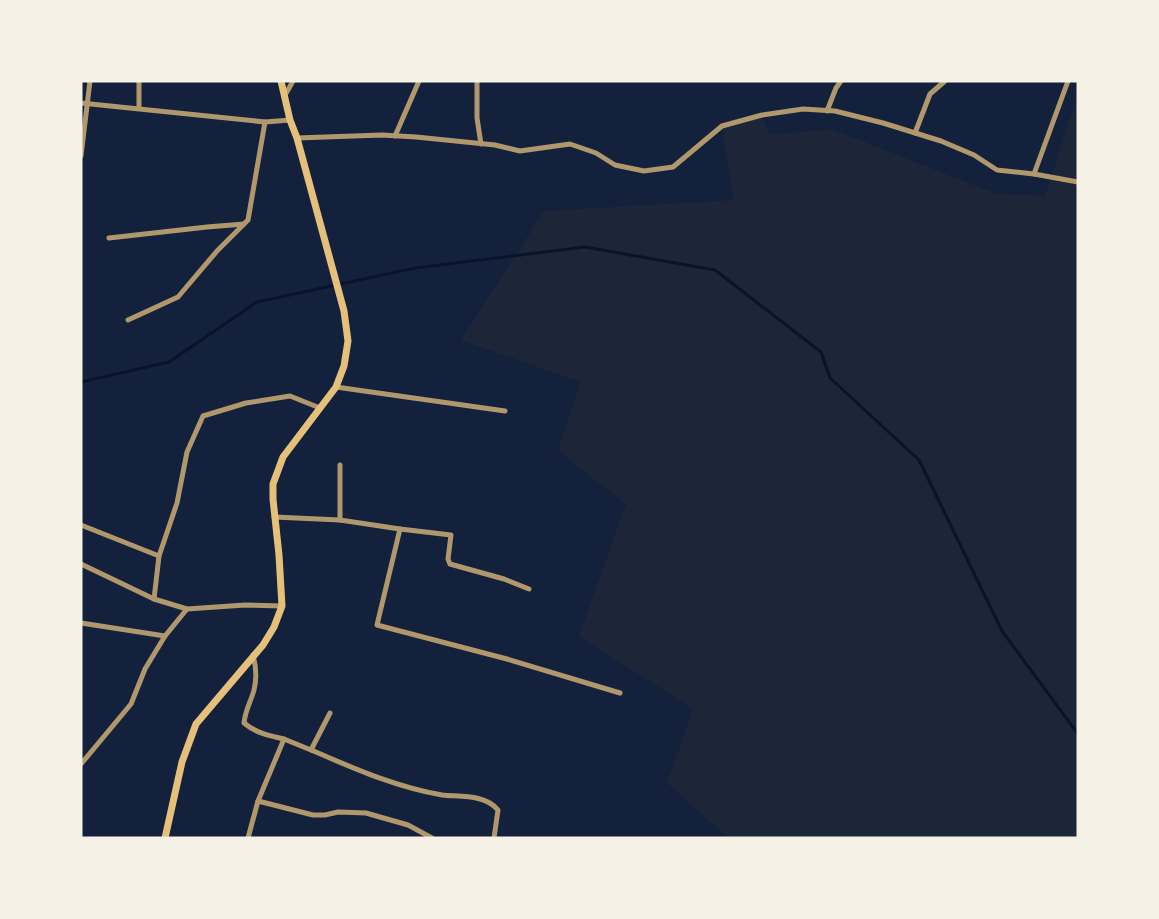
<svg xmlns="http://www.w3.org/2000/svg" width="1159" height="919" font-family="Georgia,serif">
	<rect width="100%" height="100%" fill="#14213d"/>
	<polygon fill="#1d2539" points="1078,94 1078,838 728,838 667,783 693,709 579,636 626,504 558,451 581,382 461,340 544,211 734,200 722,126 762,115 770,135 832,129 994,193 1045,196"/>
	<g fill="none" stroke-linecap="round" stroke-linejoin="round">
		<polyline stroke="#0b132b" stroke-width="3" points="81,382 169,362 257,302 415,268 585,247 715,270 821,352 830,378 919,460 1002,631 1078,734"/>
		<polyline stroke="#b1986c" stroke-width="2" points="81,441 81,440"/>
		<g stroke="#b1986c" stroke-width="5">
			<polyline points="139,81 139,108"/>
			<polyline points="477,81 477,118 481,144"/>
			<polyline points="284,97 293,81"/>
			<polyline points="81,103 265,122 290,120"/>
			<polyline points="827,111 836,88 841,81"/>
			<polyline points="915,133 930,94 945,81"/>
			<polyline points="395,136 419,81"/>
			<polyline points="297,138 382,135 416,137 495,145 520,151 570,144 596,153 615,165 644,171 673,167 722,126 762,115 803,109 835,111 883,123 941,141 974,155 997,170 1034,174 1078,182"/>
			<polyline points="81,156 90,81"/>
			<polyline points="1034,174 1068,81"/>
			<polyline points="109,238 207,227 244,224"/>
			<polyline points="128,320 178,297 217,251 248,220 265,122"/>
			<polyline points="336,387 505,411"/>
			<polyline points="340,465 340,520"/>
			<polyline points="274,517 340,520 400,529 377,625 507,659 620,693"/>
			<polyline points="81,525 159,556"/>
			<polyline points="400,529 451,535 448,559 450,564 504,579 529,589"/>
			<polyline points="81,564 154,599 187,609"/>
			<polyline points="154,599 159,556 177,503 187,452 203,416 246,403 290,396 320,408"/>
			<polyline points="81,623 165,636"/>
			<path d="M253,655c3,11 4,23 1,35 -3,11 -9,21 -10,33 12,10 26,13 40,16"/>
			<path d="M311,750c42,18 84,37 131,45 18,2 43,-1 56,15l-4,28"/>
			<polyline points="81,764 131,704 145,669 165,636 187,609 245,605 282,606"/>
			<polyline points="258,801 313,815 325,815 338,812 366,813 408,825 432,838"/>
			<polyline points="248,838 258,801 284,739 311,750 330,713"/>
		</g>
		<polyline stroke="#e5c07b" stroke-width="7" points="165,838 182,762 196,724 263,645 274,627 282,606 279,555 273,499 273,484 283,457 336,387 344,366 348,341 344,311 297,138 290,120 281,81"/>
	</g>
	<rect width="1159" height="919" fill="none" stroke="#f6f1e7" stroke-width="165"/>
</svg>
